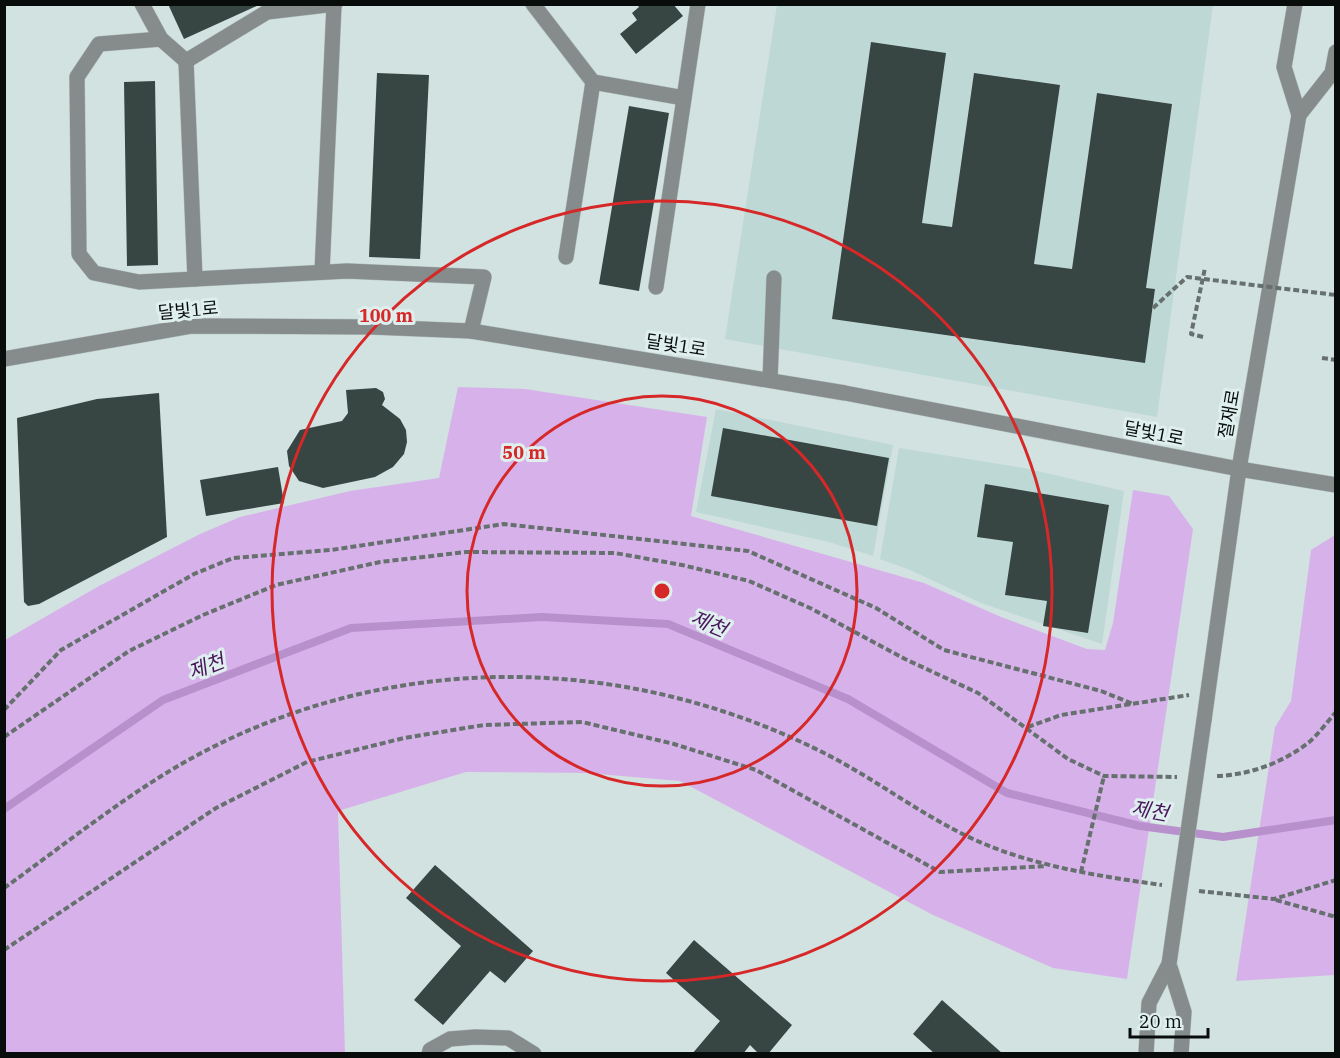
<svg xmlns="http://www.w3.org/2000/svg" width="1340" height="1058" font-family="'IBM Plex Serif','Noto Sans KR',serif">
	<rect width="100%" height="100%" fill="#d2e2e0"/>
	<g fill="#bed8d5" fill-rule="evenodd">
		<path d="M777,5h436l-56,412 -432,-78zM1059,85l-25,179 38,5 25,-176 75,11 -26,184 9,1 -10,74 -313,-44 90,-96 30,4z"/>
		<polygon points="716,409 893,445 873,556 829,542 696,512"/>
		<polygon points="899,448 1024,468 1124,491 1102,644 981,603 910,570 880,559"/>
	</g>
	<g fill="#d7b2ea">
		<polygon points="458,387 525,389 707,417 691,516 924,583 1001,617 1087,649 1105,650 1113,623 1133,490 1169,496 1193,529 1127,979 1053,968 933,915 680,781 586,773 466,772 338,811 345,1053 5,1053 5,640 99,586 200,534 240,517 350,491 439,478"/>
		<polygon points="1335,535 1335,975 1236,981 1275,727 1291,701 1311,550"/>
	</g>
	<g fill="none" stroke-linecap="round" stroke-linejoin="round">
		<polyline stroke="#b790cc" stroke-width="8" points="4,809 163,700 351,628 542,617 668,624 848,699 1007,793 1140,826 1223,837 1336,820"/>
	</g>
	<g fill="#374543">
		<polygon points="168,4 261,4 184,39"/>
		<polygon points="637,4 673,4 683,16 636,54 620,34 637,20 632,13 639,7"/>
		<polygon points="871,42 946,53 922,223 952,227 974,73 1060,85 1034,264 1072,269 1097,93 1172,104 1146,288 1155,289 1145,363 832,319"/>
		<polygon points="377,73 429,75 420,259 369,257"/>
		<polygon points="155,81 158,265 127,266 124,82"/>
		<polygon points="629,106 669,113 639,291 599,284"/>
		<polygon points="376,388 383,392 385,399 382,405 400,419 406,430 407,442 404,454 393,467 375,477 323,488 299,481 289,466 287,451 300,430 342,421 348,413 346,390"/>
		<polygon points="159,393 167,537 39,604 28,606 24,602 17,418 97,399"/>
		<polygon points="723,428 889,458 877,526 711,496"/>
		<polygon points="278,467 284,503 206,516 200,480"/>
		<polygon points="985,484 1109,505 1088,633 1043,626 1047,601 1005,595 1013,542 977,537"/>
		<polygon points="435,865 533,951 505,983 490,971 443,1025 414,1000 461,946 406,898"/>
		<polygon points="694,940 792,1025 768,1054 759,1054 750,1045 743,1054 692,1054 720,1021 666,973"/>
		<polygon points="942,1000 1003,1054 935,1054 913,1034"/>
	</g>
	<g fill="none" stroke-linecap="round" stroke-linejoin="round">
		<defs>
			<g id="service">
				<polyline points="142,4 161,39 186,61 267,12 335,4"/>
				<polyline points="533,4 593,82 684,98"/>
				<polyline points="161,39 99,44 77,77 79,254 94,273 139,282 347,271 484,277 471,331"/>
				<polyline points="186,61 195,279"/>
				<polyline points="566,257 593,82"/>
				<polyline points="322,272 334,5"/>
				<polyline points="656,287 698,4"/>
				<polyline points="770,380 774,278"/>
				<polyline points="429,1054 430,1050 450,1039 475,1037 508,1038 534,1054"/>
			</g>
			<polyline id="minor" points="4,359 191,326 372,327 471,331 845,393 1239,469"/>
			<g id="tertiary">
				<polyline points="1299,115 1332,73 1336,52"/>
				<polyline points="1239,469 1336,485"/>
				<polyline points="1204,720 1239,469 1299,115 1284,67 1295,4"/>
				<polyline points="1169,964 1184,1012 1181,1054"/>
				<polyline points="1146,1054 1149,1003 1169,964"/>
			</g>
		</defs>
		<use href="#service" stroke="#b2c0be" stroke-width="16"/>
		<use href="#minor" stroke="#b2c0be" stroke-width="16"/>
		<use href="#tertiary" stroke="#b2c0be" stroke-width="16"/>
		<g stroke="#66706e" stroke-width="4" stroke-dasharray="6 3" stroke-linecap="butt">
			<polyline points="1203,337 1191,334 1205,268"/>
			<polyline points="1322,358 1336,360"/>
			<polyline points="4,710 61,650 194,574 233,558 331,550 504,524 748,551 876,608 944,650 1101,691 1133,704"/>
			<polyline points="1028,727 1061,715 1189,695"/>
			<polyline points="4,737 129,651 203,615 276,585 380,562 466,552 615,553 682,565 749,581 810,608 905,659 978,693 1068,759 1104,776 1177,777"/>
			<path d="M1217,776c32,-1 65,-13 91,-33 10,-8 19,-21 28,-31"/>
			<polyline points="1081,872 1104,776"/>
			<path d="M4,888c66,-47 131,-101 203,-138 194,-100 420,-95 613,1 53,26 99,63 153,88 59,27 125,37 189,46"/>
			<polyline points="1199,891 1274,899 1336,880"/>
			<polyline points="1276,900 1336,917"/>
			<polyline points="4,950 216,808 307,762 404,738 484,725 582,722 674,744 756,770 940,872 1046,866"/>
		</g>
		<use href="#service" stroke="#858c8b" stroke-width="15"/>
		<use href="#minor" stroke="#858c8b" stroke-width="15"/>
		<use href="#tertiary" stroke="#858c8b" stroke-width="15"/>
		<defs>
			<polyline id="tertiary-bridge" points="1169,964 1204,720"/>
		</defs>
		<use href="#tertiary-bridge" stroke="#b2c0be" stroke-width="16" stroke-linecap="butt"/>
		<polyline stroke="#66706e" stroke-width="4" stroke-dasharray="6 3" stroke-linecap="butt" points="1153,308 1187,277 1336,295"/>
		<use href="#tertiary-bridge" stroke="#858c8b" stroke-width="15"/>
	</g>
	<g fill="none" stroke="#d62828" stroke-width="3">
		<circle cx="662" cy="591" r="195"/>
		<circle cx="662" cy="591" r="390"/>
	</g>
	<g text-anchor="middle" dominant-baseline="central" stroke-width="6" stroke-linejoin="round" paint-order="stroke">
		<g font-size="18" fill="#080d0c" stroke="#dfefed">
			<text transform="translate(188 310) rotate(-5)">달빛1로</text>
			<text transform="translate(676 345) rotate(9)">달빛1로</text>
			<text transform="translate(1229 414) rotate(-80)">절재로</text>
			<text transform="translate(1154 433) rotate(11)">달빛1로</text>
		</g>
		<g font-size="20" font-style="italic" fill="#48155d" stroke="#dfefed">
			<text transform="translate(709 623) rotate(23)">제천</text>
			<text transform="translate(206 666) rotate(-21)">제천</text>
			<text transform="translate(1150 810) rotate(10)">제천</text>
		</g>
	</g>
	<circle cx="662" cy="591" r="9" fill="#d62828" stroke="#dfefed" stroke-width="3"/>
	<g font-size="18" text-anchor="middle" font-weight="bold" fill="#d62828" stroke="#dfefed" stroke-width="6" stroke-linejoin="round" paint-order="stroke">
		<text x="386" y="322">100 m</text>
		<text x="524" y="459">50 m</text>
	</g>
	<rect width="1340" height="1058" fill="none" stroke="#080d0c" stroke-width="12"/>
	<path d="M1130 1028v9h78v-9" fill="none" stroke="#080d0c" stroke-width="3"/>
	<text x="1139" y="1028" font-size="18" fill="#080d0c" stroke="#dfefed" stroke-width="4.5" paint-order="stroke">20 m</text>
</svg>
